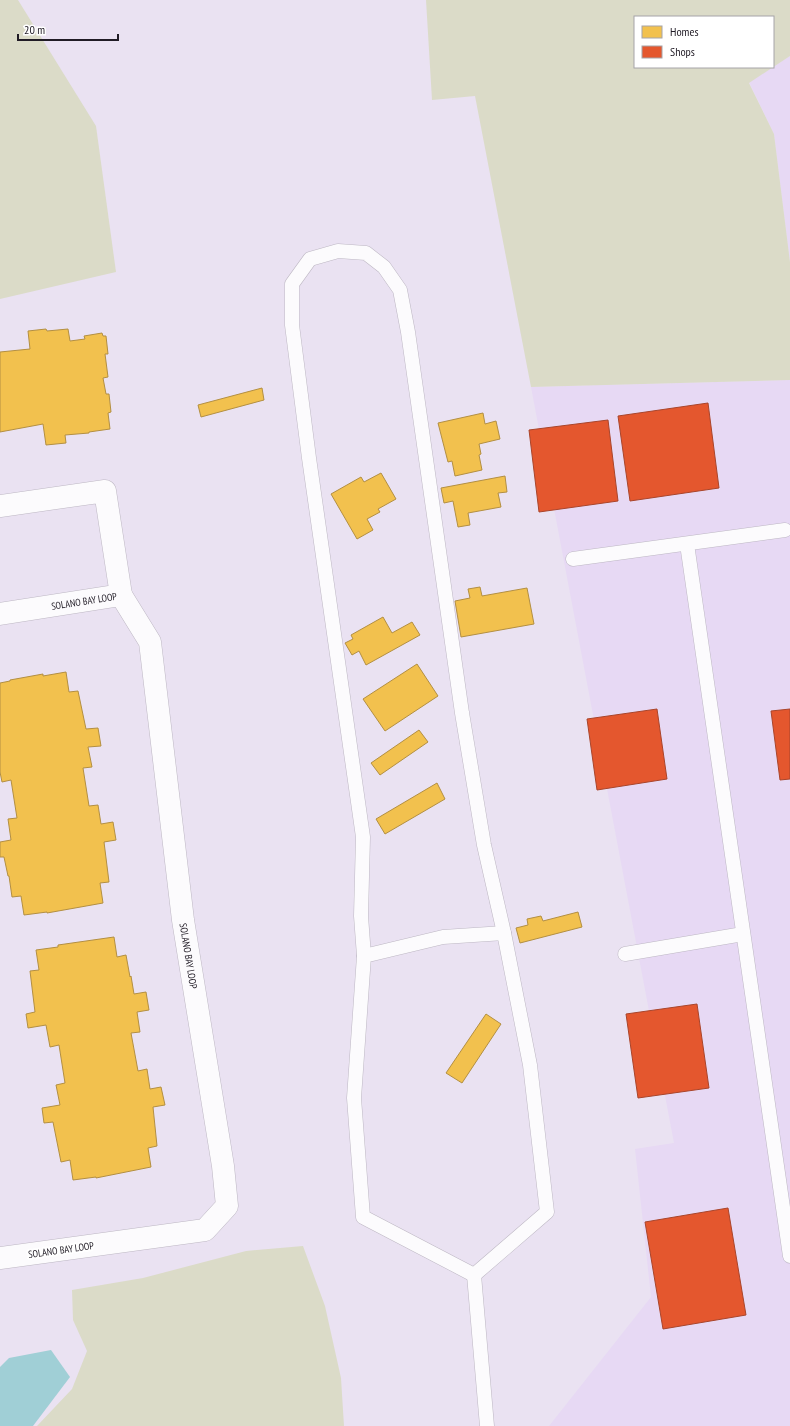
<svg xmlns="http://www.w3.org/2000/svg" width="790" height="1426" font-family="'PT Sans Narrow',sans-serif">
	<rect width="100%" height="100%" fill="#eae2f2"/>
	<g fill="#e7d9f4">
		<polygon points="790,56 790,262 774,134 749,82"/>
		<polygon points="790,380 790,1426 549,1426 651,1297 635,1149 674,1143 531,387"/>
	</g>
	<g fill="#dbdbc8" fill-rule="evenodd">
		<polygon points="0,0 18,0 96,126 116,272 0,299"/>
		<path d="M426,0h364v56l-41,27 25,51 16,128v118l-259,7 -56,-291 -43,4zM635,17h138v50h-138z"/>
		<polygon points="303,1246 325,1306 341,1378 344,1426 37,1426 72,1389 87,1351 73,1320 72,1290 143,1278 246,1251"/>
	</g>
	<polygon fill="#a0cfd6" points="51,1350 70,1377 33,1426 0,1426 0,1367 9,1358"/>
	<g fill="#f2c14e" stroke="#b38f42">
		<polygon points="46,329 47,331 68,329 70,341 85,339 84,336 102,333 103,336 106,336 108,354 105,354 108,377 103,378 106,394 109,394 111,412 108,413 110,429 89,432 89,433 65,435 66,443 46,445 43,424 0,432 0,352 30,349 28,331"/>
		<polygon points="262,388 264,400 201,417 198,405"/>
		<polygon points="483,413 485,424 496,421 500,439 479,444 481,454 479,455 482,470 455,476 452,461 448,462 438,423"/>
		<polygon points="381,473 396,499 378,509 380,512 367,519 373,530 357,539 331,494 361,477 364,482"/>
		<polygon points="505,476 507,492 498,493 501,507 468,513 470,525 458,527 453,501 444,503 441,488"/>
		<polygon points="480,587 482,596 527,588 534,624 461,637 455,601 470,598 468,589"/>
		<polygon points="383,617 392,633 412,622 420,635 366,665 359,651 352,655 345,643 353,639 351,635"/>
		<polygon points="417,664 438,696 385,731 363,699"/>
		<polygon points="66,672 69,692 78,691 86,729 98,728 101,746 88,747 92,767 83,768 89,806 98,805 101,824 113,822 116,840 104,842 109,882 100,883 103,903 47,913 47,912 24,915 21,896 12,897 9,876 8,876 4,857 0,857 0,842 11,840 8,819 17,818 11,780 2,782 0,772 0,683 10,681 10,680 43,674 43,676"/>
		<polygon points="419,730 428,742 380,775 371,763"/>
		<polygon points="437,783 445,799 385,834 376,819"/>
		<polygon points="578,912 582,927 520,943 516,928 528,925 527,919 541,916 543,921"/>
		<polygon points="114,937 117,957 126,955 130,977 131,976 134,994 146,992 149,1010 137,1012 140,1032 131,1033 138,1071 147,1069 150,1089 161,1087 165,1105 153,1107 157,1146 148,1148 151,1167 96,1178 96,1177 73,1180 70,1160 61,1162 53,1122 44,1123 42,1108 60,1105 56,1085 65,1083 59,1045 50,1047 46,1025 28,1028 26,1014 35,1012 30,971 39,970 36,950 58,947 58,945"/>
		<polygon points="486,1014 501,1024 462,1083 446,1073"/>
	</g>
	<g fill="#e4572e" stroke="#a9452b">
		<polygon points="708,403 719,488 630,501 618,416"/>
		<polygon points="608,420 618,501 539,512 529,430"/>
		<polygon points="657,709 667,779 597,790 587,719"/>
		<polygon points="790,709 790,779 780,780 771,711"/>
		<polygon points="697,1004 709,1088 638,1098 626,1014"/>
		<polygon points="728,1208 746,1315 663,1329 645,1222"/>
	</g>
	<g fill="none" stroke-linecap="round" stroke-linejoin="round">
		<defs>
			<g id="lane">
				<polyline points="687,544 790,1256"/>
				<polyline points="573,559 785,530"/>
				<polygon points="504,933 530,1065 547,1212 474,1275 363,1217 354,1098 364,956 443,937"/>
				<polyline points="625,954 743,934"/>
				<polyline points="364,956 361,916 363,837 309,458 292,325 292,284 310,259 338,251 366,253 384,267 400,290 408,332 462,713 484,845 504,933"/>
				<polyline points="474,1275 487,1426"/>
			</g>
			<g id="street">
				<polyline points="0,506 105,491 121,595"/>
				<path id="s1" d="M0,614l121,-19 29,47 33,278 40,246 4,40 -22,24 -205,28"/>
			</g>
		</defs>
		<use href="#lane" stroke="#bdb7c3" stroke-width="15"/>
		<use href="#street" stroke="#bdb7c3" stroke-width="23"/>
		<use href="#lane" stroke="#fcfbfd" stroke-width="14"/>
		<use href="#street" stroke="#fcfbfd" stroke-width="22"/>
	</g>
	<g text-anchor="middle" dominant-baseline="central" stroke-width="4" stroke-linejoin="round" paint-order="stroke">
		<g font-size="10" fill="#201b25" stroke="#fff">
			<text stroke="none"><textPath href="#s1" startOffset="85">SOLANO BAY LOOP</textPath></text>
			<text stroke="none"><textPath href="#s1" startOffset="494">SOLANO BAY LOOP</textPath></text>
			<text transform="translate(61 1250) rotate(-8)">SOLANO BAY LOOP</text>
		</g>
	</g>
	<rect x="634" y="16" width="140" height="52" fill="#ffffff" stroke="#a6a4a8"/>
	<rect x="642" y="26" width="20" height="12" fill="#f2c14e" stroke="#a6a4a8"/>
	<text x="670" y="36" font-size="12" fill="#201b25">Homes</text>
	<rect x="642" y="46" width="20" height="12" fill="#e4572e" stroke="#a6a4a8"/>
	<text x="670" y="56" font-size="12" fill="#201b25">Shops</text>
	<path d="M18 34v6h100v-6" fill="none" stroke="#201b25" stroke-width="2"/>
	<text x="24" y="34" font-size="12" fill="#201b25" stroke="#ffffff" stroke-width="3" paint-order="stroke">20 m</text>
</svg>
